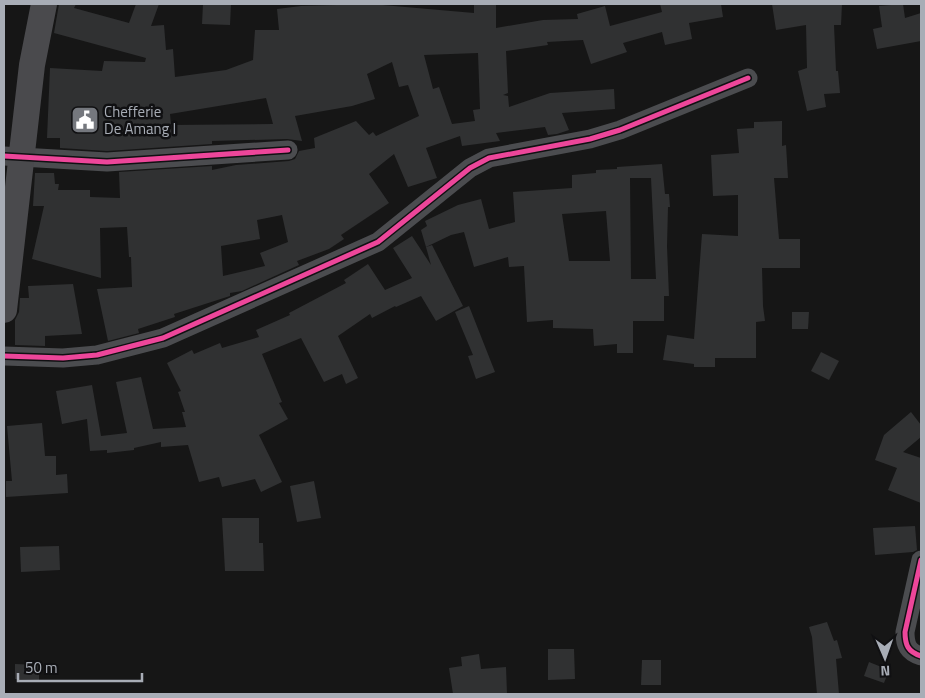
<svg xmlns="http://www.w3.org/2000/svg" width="925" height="698" font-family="'Titillium Web',sans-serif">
	<rect width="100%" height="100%" fill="#161616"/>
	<g fill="#303132" fill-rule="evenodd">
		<path d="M59,4h17l-2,4 55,15 7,-19h23l-8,22 13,-1 2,25 7,-1 2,28 51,-7 27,-10 2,-30h24l-2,-21 24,-3 70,-2 103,9v-9h22v24l47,-8 35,-1 -1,-5 28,-8 5,20 52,-14 -2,-8h61l2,13 -34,6 3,16 -27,6 -3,-13 -39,11 4,9 -36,12 -8,-24 -36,2 1,3 -42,6 2,42 -5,2 5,1 1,11 41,-14 64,-4 1,20 -53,4 7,17 -12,4 -9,1 -3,-8 -49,6 4,8 -38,5 -2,-10 -34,12 11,30 -29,9 -14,-33 -25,20 20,29 -48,32 3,4 -15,10 -32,12 2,4 -57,26 -12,2v3l-56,18 1,3 -37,12 1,4 -31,8 -11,-52 35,-2 -1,-30h-2l-2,-30 -27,1 1,50 -69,-19 12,-53h-11l2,-33h19l1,11h4l-1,6h32v7l30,1 -1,-26 93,-6v4l24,-5 53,-4 6,-2 4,-8 16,-3 -1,-10 42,-17 13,14 4,-3 3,4 43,-20 -11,-31 -9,2 -7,-25 -25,12 8,25 -23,7 -57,10 7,25 -15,-2 -75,2v3l-105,7 -47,-3v-10h-13l3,-70 52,3 2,-10 41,1 1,-4 -92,-25zM478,53l2,56 -7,1 2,11 -23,3 -13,-37 -6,2 -9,-34zM266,98l7,26 -102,1 -1,-11zM282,215l6,27 -28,11 5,13 -42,10 -2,-30 39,-7 -3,-19z"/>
		<polygon points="203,4 231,4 230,25 202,24"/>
		<polygon points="772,4 842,4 841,25 834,25 836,71 838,71 840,93 824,94 826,107 807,111 798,71 807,68 806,25 776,30"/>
		<polygon points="903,4 905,18 921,13 921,41 877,49 873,29 882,27 879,6"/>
		<polygon points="782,121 782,146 786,145 788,178 774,178 779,239 800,239 800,268 762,268 763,306 765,321 756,322 756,358 715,358 715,367 694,367 694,364 663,360 667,335 694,339 702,234 738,236 738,195 713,196 711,155 739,153 737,129 754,128 754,122"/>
		<path d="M662,164l3,30h4l1,13h-2l-1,39 2,50h-5v25h-31v32h-16v-9l-23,2 -1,-17 -40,-1v-8l-26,2 -3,-56 -15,1 -1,-10 -34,10 -10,-35 -13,3 -25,12 -5,-17 6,-4 -2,-5 33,-16 23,-6 8,30 26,-7 -2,-30 59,-4v-13l24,-2v-3l21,-1v-2zM630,178h21l5,101h-25zM606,211l4,50h-41l-7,-47z"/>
		<polygon points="412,236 431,265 426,247 432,245 463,306 436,321 421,296 396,307 395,306 372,318 370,314 338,336 358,378 346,384 342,374 324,382 301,338 262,354 282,402 279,403 288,419 259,435 282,482 261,492 255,479 222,487 219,477 199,482 188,445 161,447 161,442 134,448 134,450 107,453 107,450 90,451 87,419 62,424 56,391 92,385 101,436 127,433 116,382 141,377 153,429 186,427 182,412 185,412 178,392 181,391 167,363 192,350 194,354 220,343 222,348 259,337 256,330 290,315 289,313 346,283 344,280 368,264 385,290 412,278 393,248"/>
		<polygon points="73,284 82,334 45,336 45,346 15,345 15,320 19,312 20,298 29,298 28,286"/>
		<polygon points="469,306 495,372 476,379 468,356 473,355 455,312"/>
		<polygon points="792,312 809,312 808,329 792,329"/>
		<polygon points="821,352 839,361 829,380 811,371"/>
		<polygon points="911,412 921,425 921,437 903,452 921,458 921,503 888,490 897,468 875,460 884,435"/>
		<polygon points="42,423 45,456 56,456 56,475 67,474 68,493 6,497 6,481 12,481 7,426"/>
		<polygon points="314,481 321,518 297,522 290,486"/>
		<polygon points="222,518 259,518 259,543 263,543 264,571 225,571"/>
		<polygon points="915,526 917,550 913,552 875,555 873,528"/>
		<polygon points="59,546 60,570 21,572 20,547"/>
		<polygon points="827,622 834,641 837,640 842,658 836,659 839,694 817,694 812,637 809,627"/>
		<polygon points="548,649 574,649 575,679 548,680"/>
		<polygon points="479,654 481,669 506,667 507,694 453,694 449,668 462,666 461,657"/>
		<polygon points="642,660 661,660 661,685 641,685"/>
		<polygon points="869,662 889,670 884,683 864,676"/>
		<polygon points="15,664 39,665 39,680 15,679"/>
	</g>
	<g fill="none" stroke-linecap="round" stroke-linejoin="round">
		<g stroke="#4b4c4f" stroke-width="19">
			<polyline points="4,156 107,162 288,150"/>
			<polyline points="4,356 63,358 97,355 163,338 378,242 470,168 489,158 590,139 620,130 748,78"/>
			<path d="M921,560l-16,72c0,13 3,20 16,24"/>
		</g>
		<polyline stroke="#4a4a4d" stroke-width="26" points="4,310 32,65 44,4"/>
		<defs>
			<g id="cycleway">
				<polyline points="4,156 107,162 288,150"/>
				<polyline points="4,356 63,358 97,355 163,338 378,242 470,168 489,158 590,139 620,130 748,78"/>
				<path d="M921,560l-16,72c0,13 3,20 16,24"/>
			</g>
		</defs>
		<use href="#cycleway" stroke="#101012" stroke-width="8"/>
		<use href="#cycleway" stroke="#ed469a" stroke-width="5"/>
	</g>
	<defs>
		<symbol id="civic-square" viewBox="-11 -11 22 22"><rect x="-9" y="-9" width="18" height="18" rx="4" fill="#75787e" stroke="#101012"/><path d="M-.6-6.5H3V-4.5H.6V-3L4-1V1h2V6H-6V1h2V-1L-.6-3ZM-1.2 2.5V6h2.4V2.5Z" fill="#fff"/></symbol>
	</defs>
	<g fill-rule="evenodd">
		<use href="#civic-square" x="69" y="104" width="32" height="32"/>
	</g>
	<g text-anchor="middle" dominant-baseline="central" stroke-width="5" stroke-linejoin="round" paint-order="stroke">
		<g font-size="15" fill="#a8adb6" stroke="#101012" text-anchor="start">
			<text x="104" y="111">Chefferie<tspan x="104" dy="17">De Amang I</tspan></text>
		</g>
	</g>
	<rect width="925" height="698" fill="none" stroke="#a8adb6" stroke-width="10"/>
	<g transform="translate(885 658) rotate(178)" stroke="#101012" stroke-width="4" paint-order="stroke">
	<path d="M0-4L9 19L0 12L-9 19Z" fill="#a8adb6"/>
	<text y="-8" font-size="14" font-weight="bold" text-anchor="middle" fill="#a8adb6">N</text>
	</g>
	<path d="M18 673v8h124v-8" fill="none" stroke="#a8adb6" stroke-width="2.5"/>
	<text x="25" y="673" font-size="15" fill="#a8adb6" stroke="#101012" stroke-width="4" paint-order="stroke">50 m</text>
</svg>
